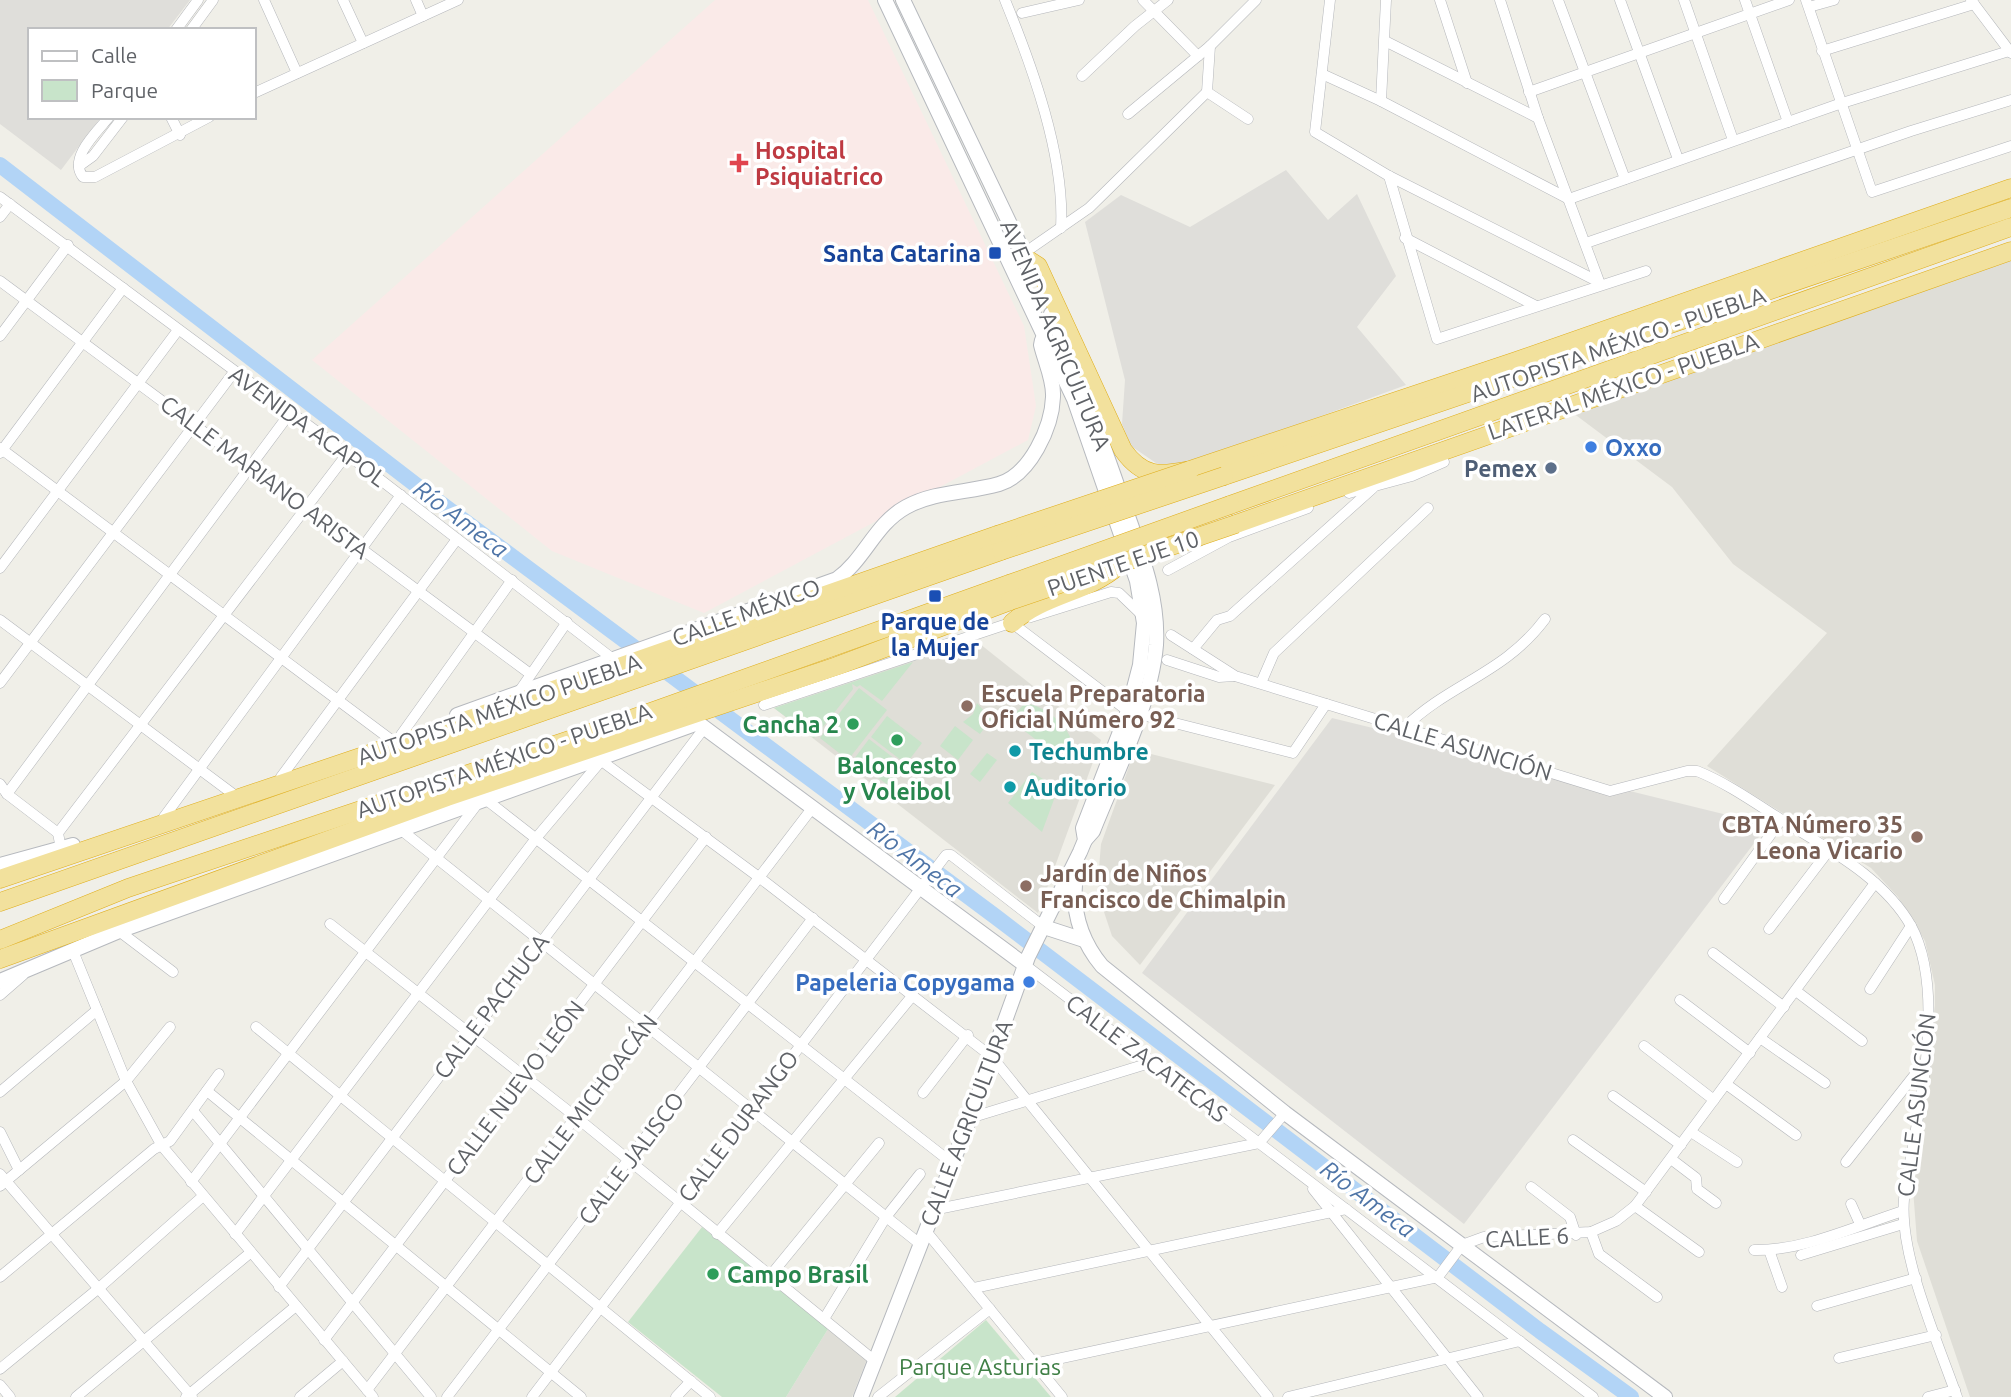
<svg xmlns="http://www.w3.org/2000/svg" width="2011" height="1397" font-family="Ubuntu,sans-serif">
	<rect width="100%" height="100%" fill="#f0efe8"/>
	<g fill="#dfdeda">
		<polygon points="0,0 190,0 167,30 30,30 30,117 101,117 61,170 0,124"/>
		<polygon points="1286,170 1328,220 1357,194 1396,276 1357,327 1406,385 1187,465 1168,468 1156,463 1131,446 1122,424 1125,380 1085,222 1121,195 1190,227"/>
		<polygon points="1332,718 1768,825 1464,1224 1142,973"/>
	</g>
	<g fill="#dfded7">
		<polygon points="2011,257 2011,1397 1970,1397 1917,1241 1912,1176 1935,1005 1935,985 1925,941 1898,897 1871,868 1707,766 1827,633 1733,564 1672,487 1573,413"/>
		<polygon points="975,640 1101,740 1038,913 774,708"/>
		<polygon points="1135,750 1275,785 1140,965 1112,936 1100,900 1098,880 1101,844"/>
		<polygon points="828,1329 867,1359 852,1397 786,1397"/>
	</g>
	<polygon fill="#faeae8" points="715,0 868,0 1024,326 1036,406 1028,440 704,613 552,551 312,360"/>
	<g fill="#c8e4ca">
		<polygon points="913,662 882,701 860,685 857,687 852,684 853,689 814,738 774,708"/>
		<polygon points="859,688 887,710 848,760 820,738"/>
		<polygon points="977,703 991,719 980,734 963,722 973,714"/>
		<path d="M1024,704c16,-2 45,21 47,37l-6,8 -14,2 -33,-25 -3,-12z"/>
		<polygon points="887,716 922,743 906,764 871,737"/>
		<polygon points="955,726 973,740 958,760 940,746"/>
		<polygon points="869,739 904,766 889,786 854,759"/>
		<polygon points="987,753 997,760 980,782 970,774"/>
		<polygon points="1032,772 1054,786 1051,791 1056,794 1042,832 1008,803"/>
		<polygon points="702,1227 828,1329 786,1397 722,1397 628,1322"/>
		<polygon points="986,1320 1051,1397 895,1397"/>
	</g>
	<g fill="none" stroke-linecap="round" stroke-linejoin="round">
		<polyline stroke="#b2d4f6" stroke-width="16" points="0,165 416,485 996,917 1540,1331 1631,1397"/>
		<defs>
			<g id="street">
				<polyline points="264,0 297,73"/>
				<polyline points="343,0 363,43"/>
				<polyline points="416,0 423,16"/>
				<path d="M1005,0c27,66 60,156 56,228"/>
				<polyline points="1143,0 1198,56"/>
				<polyline points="1330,0 1315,132 1389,176 1599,282"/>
				<polyline points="1440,0 1467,83"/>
				<polyline points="1500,0 1538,118 1600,284"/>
				<polyline points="1558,0 1625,179"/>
				<polyline points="1620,0 1678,159"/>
				<polyline points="1684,0 1733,140"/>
				<polyline points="1745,0 1788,122"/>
				<polyline points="1806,0 1872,192 2011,146"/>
				<polyline points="1971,0 2011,53"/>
				<polyline points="1809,7 1834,0"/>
				<polyline points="1022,13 1079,0"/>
				<polyline points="176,30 198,0"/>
				<polyline points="191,30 213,0"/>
				<polyline points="1385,41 1538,118"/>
				<polyline points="1822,51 1974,4"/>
				<polyline points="1322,74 1381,101 1569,199 1839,104 2009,51"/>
				<polyline points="1082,76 1135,26 1168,0"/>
				<polyline points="1207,92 1248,119"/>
				<polyline points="1207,92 1210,46"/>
				<polyline points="1529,92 1789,0"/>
				<polyline points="254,93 458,0"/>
				<polyline points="1381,101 1386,0"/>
				<polyline points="1128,114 1210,46 1256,0"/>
				<path d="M109,117c-12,15 -41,41 -26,60h12l114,-60"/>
				<polyline points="171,117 180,135"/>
				<polyline points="79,166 93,156 123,117"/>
				<polyline points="1389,176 1437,339 1646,271"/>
				<polyline points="0,197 347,454 613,659"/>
				<polyline points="0,217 10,204"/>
				<polyline points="1405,238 1536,306"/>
				<polyline points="1586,243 1911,131 2011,100"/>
				<polyline points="1024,253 1089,208 1207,92"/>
				<polyline points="0,281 529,673"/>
				<polyline points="0,336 68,245"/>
				<polyline points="0,448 390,739"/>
				<polyline points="0,453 123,288"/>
				<polyline points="1349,493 1412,476 1444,462"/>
				<polyline points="0,568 178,330"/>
				<polyline points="1168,570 1229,537 1308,508"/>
				<polyline points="1031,617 1111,592 1119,593 1143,616"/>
				<polyline points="0,620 233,794"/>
				<polyline points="1012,623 1128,711 1139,714 1293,753 1326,704"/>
				<path d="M1171,635l64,41 375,115 77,-20h10c35,14 69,40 101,59 41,25 89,53 113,96 38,69 4,198 -7,273 -5,57 34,143 53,198"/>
				<polyline points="1193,649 1217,620 1230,616 1373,488"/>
				<polyline points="1167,660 1219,677 1234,676"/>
				<polyline points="0,683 234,372"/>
				<polyline points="1261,683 1274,653 1428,508"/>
				<polyline points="516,696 567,622"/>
				<polyline points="764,705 1016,621"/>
				<path d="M1404,728c46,-45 100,-54 141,-109"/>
				<polyline points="401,735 512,580"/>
				<polyline points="599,759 760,878 992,1057 1268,1397"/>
				<polyline points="281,777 457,539"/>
				<polyline points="0,784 7,794 58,833"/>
				<polyline points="7,794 290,413"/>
				<polyline points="484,798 952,1163"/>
				<polyline points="164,817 401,495"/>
				<polyline points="400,829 920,1244"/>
				<polyline points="61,849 58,833 347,454"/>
				<polyline points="1724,899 1781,820"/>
				<polyline points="330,924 576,1117 875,1361"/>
				<polyline points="1769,929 1830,849"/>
				<polyline points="119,931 173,972"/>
				<polyline points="73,951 126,1081 162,1146 373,1397"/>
				<polyline points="1713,953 1784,1007"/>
				<polyline points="1025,965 1593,1397"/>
				<polyline points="1870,989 1911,926"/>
				<polyline points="1796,991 1862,1041"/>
				<polyline points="0,995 23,975"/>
				<polyline points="1680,1000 1750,1053"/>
				<polyline points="256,1027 710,1397"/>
				<polyline points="1760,1038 1825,1083"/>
				<polyline points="1644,1046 1714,1100"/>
				<polyline points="1726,1084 1796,1135"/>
				<polyline points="207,1091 581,1397"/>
				<polyline points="0,1092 97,1010"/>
				<polyline points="923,1093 968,1035"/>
				<polyline points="1613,1096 1681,1145"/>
				<polyline points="193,1111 431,1397"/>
				<polyline points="970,1118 1153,1062"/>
				<polyline points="0,1132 19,1170"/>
				<polyline points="1691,1132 1737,1162"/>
				<polyline points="1573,1140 1646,1192"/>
				<polyline points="1671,1159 1696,1178 1697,1189 1716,1203"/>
				<polyline points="1846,1162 1924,1063"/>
				<polyline points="0,1174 192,1397"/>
				<polyline points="191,1182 478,803"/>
				<polyline points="0,1186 126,1081 170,1027"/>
				<polyline points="1531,1187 1570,1217 1576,1235"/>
				<polyline points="1313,1189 1478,1397"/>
				<polyline points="1851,1204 1860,1224"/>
				<polyline points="1635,1206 1699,1252"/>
				<polyline points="933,1210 1259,1143 1285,1113"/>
				<polyline points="925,1230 1062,1397"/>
				<polyline points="1591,1232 1599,1254 1657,1297"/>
				<polyline points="235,1234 537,837 601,761"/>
				<polyline points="717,1234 913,995"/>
				<path d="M1754,1250c50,1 102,-24 149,-39"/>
				<polyline points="1769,1250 1782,1287"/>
				<polyline points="1801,1255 1903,1224"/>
				<polyline points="770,1276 879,1143"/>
				<polyline points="0,1277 154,1149 170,1141 219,1074"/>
				<polyline points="279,1287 705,727"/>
				<polyline points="974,1288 1346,1209"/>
				<polyline points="1817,1306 1916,1278"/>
				<polyline points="824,1319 886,1217 920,1174"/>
				<polyline points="324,1340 706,837"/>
				<polyline points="1839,1358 1936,1335"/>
				<polyline points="1034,1364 1438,1277 1462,1245 1484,1237 1591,1232 1616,1221 1635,1206 1875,883"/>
				<polyline points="0,1369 99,1288 202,1197"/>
				<polyline points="0,1385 10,1397"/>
				<polyline points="367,1390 813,807"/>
				<polyline points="76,1397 250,1253"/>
				<polyline points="186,1397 296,1306"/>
				<polyline points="300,1397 343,1361"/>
				<polyline points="447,1397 813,918"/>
				<polyline points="532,1397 946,855 951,855 1044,927"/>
				<polyline points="676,1397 691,1381"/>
				<polyline points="878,1397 990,1309"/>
				<polyline points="1288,1397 1520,1341"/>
				<polyline points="1928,1397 1955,1390"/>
			</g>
			<g id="secondary">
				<polyline points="903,0 1030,266"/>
				<path d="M1051,314c27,62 50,124 72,188 16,47 36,93 33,143 -5,60 -41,130 -63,186l-8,9"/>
				<path d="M457,715l380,-136c28,-20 38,-55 69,-72 29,-16 62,-14 93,-23 31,-9 53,-57 54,-87 1,-17 -8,-35 -12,-52l1,-5"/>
				<polyline points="0,865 73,845"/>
				<path d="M1077,867c-7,38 1,70 25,99l183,147 380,284"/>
				<polyline points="1044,927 1084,940"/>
				<polyline points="0,981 119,931 698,723 1025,965"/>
				<polyline points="861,1397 970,1118 1028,957 1080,852 1085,840 1083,828 1128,711 1140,665 1144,623 1137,581 1074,399 885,0"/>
			</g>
			<g id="highway">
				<path d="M1027,259l11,7 85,184c20,28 37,26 67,20l326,-109 495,-173"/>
				<polyline points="1224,476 2011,208"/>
				<polyline points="1230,505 2011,227"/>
				<polyline points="1236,524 2011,251"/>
				<path d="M1012,623c32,-29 75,-30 106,-57"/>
				<polyline points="0,879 381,750 997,535"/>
				<polyline points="0,902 1001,551"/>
				<polyline points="0,940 128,888 617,724 1009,584"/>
				<polyline points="0,959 447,797 837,666 1010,601"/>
			</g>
		</defs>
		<use href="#street" stroke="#b5b7bb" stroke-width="11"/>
		<use href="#secondary" stroke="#b6b9be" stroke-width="16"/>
		<use href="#highway" stroke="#dfad19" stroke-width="19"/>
		<use href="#street" stroke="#fff" stroke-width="10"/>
		<use href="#secondary" stroke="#fff" stroke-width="14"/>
		<use href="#highway" stroke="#f2e19d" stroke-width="18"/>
		<defs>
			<g id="highway-bridge">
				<polyline points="997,535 1190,470"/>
				<polyline points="1001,551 1224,476"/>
				<polyline points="1009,584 1230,505"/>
				<polyline points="1010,601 1236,524"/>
			</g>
		</defs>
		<use href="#highway-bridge" stroke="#dfad19" stroke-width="19" stroke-linecap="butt"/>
		<use href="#highway-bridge" stroke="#f2e19d" stroke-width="18"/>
	</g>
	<path fill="#e0444e" stroke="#fff" stroke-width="2.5" d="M735.5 152.5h7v7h7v7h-7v7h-7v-7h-7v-7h7z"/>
	<g fill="#1a4fb4" stroke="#fff" stroke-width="2.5">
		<rect x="988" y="246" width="14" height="14" rx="3.5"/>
		<rect x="928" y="589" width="14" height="14" rx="3.5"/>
	</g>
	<g fill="#3f7fe0" stroke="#fff" stroke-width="2.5">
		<circle cx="1591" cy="447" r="7"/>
		<circle cx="1029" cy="982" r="7"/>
	</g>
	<circle fill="#5c6f8a" stroke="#fff" stroke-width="2.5" cx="1551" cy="468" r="7"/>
	<g fill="#8d6e63" stroke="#fff" stroke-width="2.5">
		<circle cx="967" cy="706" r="7"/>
		<circle cx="1917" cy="837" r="7"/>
		<circle cx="1026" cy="886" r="7"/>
	</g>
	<g fill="#2e9e5b" stroke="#fff" stroke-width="2.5">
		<circle cx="853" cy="724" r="7"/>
		<circle cx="897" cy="740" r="7"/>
		<circle cx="713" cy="1274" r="7"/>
	</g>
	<g fill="#0f9aa8" stroke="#fff" stroke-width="2.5">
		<circle cx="1015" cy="751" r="7"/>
		<circle cx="1010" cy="787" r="7"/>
	</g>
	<g text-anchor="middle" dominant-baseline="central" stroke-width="7" stroke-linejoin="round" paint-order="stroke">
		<g font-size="23" font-weight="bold" fill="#be3a42" stroke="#fff" text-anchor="start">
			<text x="755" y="150">Hospital<tspan x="755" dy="26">Psiquiatrico</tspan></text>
		</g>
		<g font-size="23" font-weight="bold" fill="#164399" stroke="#fff" text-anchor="end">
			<text x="981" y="253">Santa Catarina</text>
			<text x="935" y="621" text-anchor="middle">Parque de<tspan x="935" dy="26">la Mujer</tspan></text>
		</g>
		<g font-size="23" fill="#5f6267" stroke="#fff">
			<text transform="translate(1056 335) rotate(67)">AVENIDA AGRICULTURA</text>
			<text transform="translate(1618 344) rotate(-19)">AUTOPISTA MÉXICO - PUEBLA</text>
			<text transform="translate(1623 386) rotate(-19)">LATERAL MÉXICO - PUEBLA</text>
			<text transform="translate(308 426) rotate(36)">AVENIDA ACAPOL</text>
			<text transform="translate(265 477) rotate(37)">CALLE MARIANO ARISTA</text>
			<text transform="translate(1123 563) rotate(-19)">PUENTE EJE 10</text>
			<text transform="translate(746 612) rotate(-20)">CALLE MÉXICO</text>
			<text transform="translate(499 709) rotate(-19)">AUTOPISTA MÉXICO PUEBLA</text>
			<text transform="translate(1463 746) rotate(17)">CALLE ASUNCIÓN</text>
			<text transform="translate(504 760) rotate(-19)">AUTOPISTA MÉXICO - PUEBLA</text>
			<text transform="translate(491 1006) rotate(-53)">CALLE PACHUCA</text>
			<text transform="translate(1147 1058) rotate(37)">CALLE ZACATECAS</text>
			<text transform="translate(515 1088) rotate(-53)">CALLE NUEVO LEÓN</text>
			<text transform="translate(590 1099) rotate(-53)">CALLE MICHOACÁN</text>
			<text transform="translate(1916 1105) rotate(-83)">CALLE ASUNCIÓN</text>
			<text transform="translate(966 1123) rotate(-69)">CALLE AGRICULTURA</text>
			<text transform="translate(738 1126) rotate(-53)">CALLE DURANGO</text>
			<text transform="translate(631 1158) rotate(-53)">CALLE JALISCO</text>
			<text transform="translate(1527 1237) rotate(-3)">CALLE 6</text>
		</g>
		<g font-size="23" font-weight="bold" fill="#366cbe" stroke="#fff" text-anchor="start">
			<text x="1605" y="447">Oxxo</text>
			<text x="1015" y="982" text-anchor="end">Papeleria Copygama</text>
		</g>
		<g font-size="23" font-weight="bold" fill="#4e5e75" stroke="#fff" text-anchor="end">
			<text x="1537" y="468">Pemex</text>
		</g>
		<g font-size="23" font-weight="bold" fill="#785e54" stroke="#fff" text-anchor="start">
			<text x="981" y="693">Escuela Preparatoria<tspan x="981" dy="26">Oficial Número 92</tspan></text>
			<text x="1903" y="824" text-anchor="end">CBTA Número 35<tspan x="1903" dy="26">Leona Vicario</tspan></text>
			<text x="1040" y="873">Jardín de Niños<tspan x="1040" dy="26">Francisco de Chimalpin</tspan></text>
		</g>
		<g font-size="23" font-weight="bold" fill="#27864d" stroke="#fff" text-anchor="end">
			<text x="839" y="724">Cancha 2</text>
			<text x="897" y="765" text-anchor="middle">Baloncesto<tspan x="897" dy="26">y Voleibol</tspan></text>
			<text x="727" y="1274" text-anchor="start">Campo Brasil</text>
		</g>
		<g font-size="23" font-weight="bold" fill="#0d838f" stroke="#fff" text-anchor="start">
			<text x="1029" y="751">Techumbre</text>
			<text x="1024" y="787">Auditorio</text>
		</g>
		<g font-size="23" fill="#3f7f45" stroke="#fff">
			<text x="980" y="1366">Parque Asturias</text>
		</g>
		<g font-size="24" font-style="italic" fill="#4f75a7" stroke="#fff">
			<text transform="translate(461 519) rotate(37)">Río Ameca</text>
			<text transform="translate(915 859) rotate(37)">Río Ameca</text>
			<text transform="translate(1368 1199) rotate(37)">Río Ameca</text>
		</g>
	</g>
	<rect x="28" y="28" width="228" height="91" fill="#ffffff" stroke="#bfc0c2" stroke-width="2"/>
	<rect x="42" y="51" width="35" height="10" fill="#ffffff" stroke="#bfc0c2" stroke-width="2"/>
	<text x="91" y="63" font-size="21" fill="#5f6267">Calle</text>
	<rect x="42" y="80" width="35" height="21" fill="#c8e4ca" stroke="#bfc0c2" stroke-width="2"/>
	<text x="91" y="98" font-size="21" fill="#5f6267">Parque</text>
</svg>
